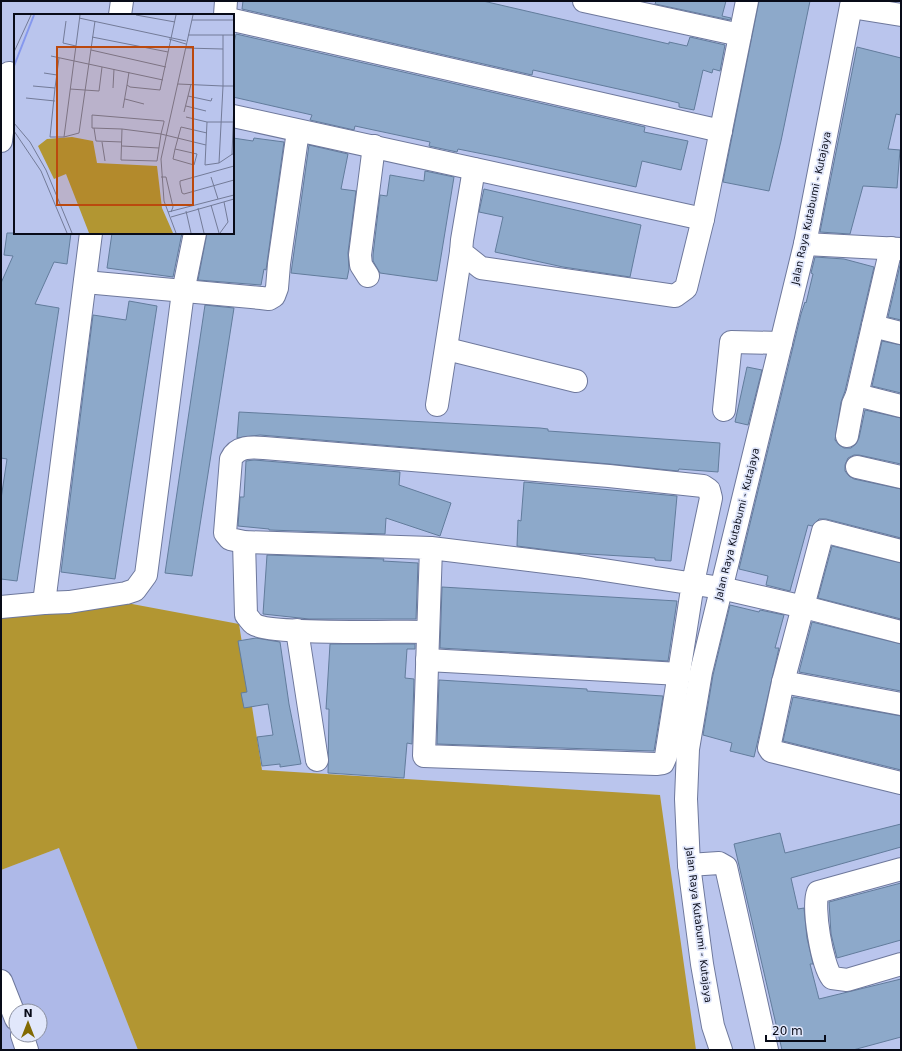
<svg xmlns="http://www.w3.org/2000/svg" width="902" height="1051" font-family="'DejaVu Sans',sans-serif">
	<rect width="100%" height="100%" fill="#bac5ed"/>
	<path fill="#aeb9e8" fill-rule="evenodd" d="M59,848l79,202h-137v-180zM16,1011h24v24h-24z"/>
	<polygon fill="#b29632" points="100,598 239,624 262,770 660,795 696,1050 138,1050 59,848 1,870 1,608"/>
	<g fill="#8da9ca" stroke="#627c9c">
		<polygon points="243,1 483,1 669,44 669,42 687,46 690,37 725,45 720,71 713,69 712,73 703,70 694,110 679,107 679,103 654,97 533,70 532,75 242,9"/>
		<polygon points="656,1 726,1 722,16 731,18 730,20 655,4"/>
		<polygon points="759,1 810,1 781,141 769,191 723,182"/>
		<polygon points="236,34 645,127 644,132 688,141 681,170 642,161 636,187 498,157 458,149 457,152 429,146 430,142 355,126 354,130 310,120 312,115 233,97 233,47"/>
		<polygon points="857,47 901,58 901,115 896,114 888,149 900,150 897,188 863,186 850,234 820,232"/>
		<polygon points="233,138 253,141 254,138 284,142 266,270 264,269 261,285 198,280 207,233 233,233"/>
		<polygon points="309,145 348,154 341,189 356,191 348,253 349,269 347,279 291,273"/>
		<polygon points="425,171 454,177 437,281 380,273 373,261 373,255 380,195 387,196 390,175 424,181"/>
		<polygon points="484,189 641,225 630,277 563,267 495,252 503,217 479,212"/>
		<polygon points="7,233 71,233 67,264 54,262 35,304 59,308 17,581 1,579 1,499 7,459 1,458 1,283 13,256 4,255"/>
		<polygon points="112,233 182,233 173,277 107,268"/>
		<polygon points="815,257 844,259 874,267 845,391 841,402 835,440 839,445 844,448 851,448 856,444 859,438 865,410 901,418 901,464 859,455 854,455 848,458 845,465 845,471 849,476 854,479 901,489 901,538 826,519 819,519 812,526 808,525 790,591 766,585 768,576 739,569 801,314 805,302 806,303 813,274 811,273"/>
		<polygon points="901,261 901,320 888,317"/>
		<polygon points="129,301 157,306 115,579 61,572 93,315 126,320"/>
		<polygon points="205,305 234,308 192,576 165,573"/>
		<polygon points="882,341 901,345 901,393 872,386"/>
		<polygon points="747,367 762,370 748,425 735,422"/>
		<polygon points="239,412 540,428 548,429 548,431 720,443 718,472 679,469 678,471 610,464 260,435 237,438"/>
		<polygon points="254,460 400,472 399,485 451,503 440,536 386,518 385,534 269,530 269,529 238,526 240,497 244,497 246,461"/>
		<polygon points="524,482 677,496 671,561 655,560 655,558 572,553 517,546 518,520 521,521"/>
		<polygon points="832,546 901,563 901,619 818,598"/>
		<polygon points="267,555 384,559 383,561 418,563 416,619 309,619 263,614"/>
		<polygon points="442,587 677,601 668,661 440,648"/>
		<polygon points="730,605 759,612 760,610 784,615 775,648 779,648 754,757 730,751 732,743 703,735 713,675"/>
		<polygon points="812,622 901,644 901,691 799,672"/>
		<polygon points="256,638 280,642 289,704 301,764 280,767 280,764 262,766 257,737 273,735 268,704 244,708 241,693 247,692 238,641"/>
		<polygon points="330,644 415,644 415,649 407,649 405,678 414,679 412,744 407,743 404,778 328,773 329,709 326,709"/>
		<polygon points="439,680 587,689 587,691 663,696 654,751 437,744"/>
		<polygon points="793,697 901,716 901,770 783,741"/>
		<polygon points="901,824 901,847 791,878 798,909 804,908 807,938 813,964 810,964 819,999 901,979 901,1037 853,1050 782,1050 734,844 780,833 785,853"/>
		<polygon points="901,883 901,940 837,958 831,934 829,902"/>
	</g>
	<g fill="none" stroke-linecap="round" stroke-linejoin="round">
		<defs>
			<g id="minor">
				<polyline points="584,1 740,35"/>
				<polyline points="851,7 901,15"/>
				<polyline points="120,15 122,1"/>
				<polyline points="225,15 226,1"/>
				<polyline points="233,20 721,131"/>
				<polyline points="233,116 703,219"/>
				<polyline points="1,141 9,73"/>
				<polyline points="474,169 462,240 461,252 481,268 675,296 686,288 703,219 747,1"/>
				<polyline points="91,233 44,603 69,602 126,593 135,590 146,575 183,292 195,233"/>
				<polyline points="805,244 901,249"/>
				<polyline points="368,276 361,265 360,255 374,146"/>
				<polyline points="85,282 261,298 269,299 274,296 277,288 279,264 298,131"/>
				<polyline points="873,326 901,333"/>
				<polyline points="447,349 576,381"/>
				<polyline points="857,395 901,406"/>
				<polyline points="437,405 461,252"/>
				<polyline points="724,410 731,342 781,343"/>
				<polyline points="847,436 853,404 857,395 891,248"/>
				<polyline points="857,467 901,477"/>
				<path d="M244,542l2,73c3,3 5,7 8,9 15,11 147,7 173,8"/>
				<path d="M431,548l-7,208 232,8 7,-1 3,-7 27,-173 18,-85 -2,-8 -6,-4 -94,-10 -345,-28c-13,-1 -27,-2 -33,11l-6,74 5,6 14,3 187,6 147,18 143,22 83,19 97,25"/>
				<polyline points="901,551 823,531 783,682 769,748 771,751 901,783"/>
				<polyline points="1,607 44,603"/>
				<polyline points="297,630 317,760"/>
				<polyline points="427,660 680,674"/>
				<polyline points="783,682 901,704"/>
				<polyline points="689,865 719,863 726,867 767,1050"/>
				<path d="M901,869l-83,23c-6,15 4,73 14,86l15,2 54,-16"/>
				<polyline points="1,981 16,1019"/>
				<polyline points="22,1035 27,1050"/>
				<polyline points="721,1050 713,1026 702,964 689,865 686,799 688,749 701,672 805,244 852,1"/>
			</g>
		</defs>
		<use href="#minor" stroke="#6e789c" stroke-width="24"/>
		<use href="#minor" stroke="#fff" stroke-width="22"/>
	</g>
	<g text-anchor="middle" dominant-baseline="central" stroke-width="3.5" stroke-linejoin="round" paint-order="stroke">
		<g font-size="10" fill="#080b18" stroke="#e1e7fb">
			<text transform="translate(811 208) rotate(-78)">Jalan Raya Kutabumi - Kutajaya</text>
			<text transform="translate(737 524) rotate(-76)">Jalan Raya Kutabumi - Kutajaya</text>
			<text transform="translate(699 925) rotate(83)">Jalan Raya Kutabumi - Kutajaya</text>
		</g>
	</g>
	<g transform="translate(14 14)">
		<rect width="220" height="220" fill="#bac5ed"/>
		<path d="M58,123l21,4 4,22 60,3 5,42 11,25h-84l-23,-59 -12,5 -16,-33 9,-7z" fill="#b29632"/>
		<path fill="none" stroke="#8598ee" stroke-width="2" d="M0,52l20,-51"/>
		<path fill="none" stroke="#737b98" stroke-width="1" d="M66,1l-16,122 15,-4 16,-112M122,1l39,7M65,4l107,23M178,6h42M52,7l-3,22 13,3M174,21h46M78,23l76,15M155,25l17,5M171,34l38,1M77,36l75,17M0,38l17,-37M37,42l112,24M115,58l-2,13 3,2 30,3 16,-75M30,59l13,2M164,70l45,2v-51M19,72l22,2 4,-30M41,74l-5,49h14M99,74l1,-19M56,75l29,2 3,-24M174,82l23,5 1,-3M12,84l29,3M111,85l19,5M172,92l20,5M109,94l4,-23M170,98l7,-28M172,103l21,5h27M193,108l-2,43 14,-2 15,-10M0,109l16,19 16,28 26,63M80,114l2,13 26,1M108,115l-1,31 36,1 4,-27 3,-12v-1l-72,-6v13l30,1 39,5 45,11M0,117l27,40 26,62M88,128l3,19M108,132l37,2M161,135l22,5 -3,11 -21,-6 2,-10 6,-22 26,6M218,141l2,-53M205,149l4,-77h11M220,152l-54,15v3l2,9 2,1 50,-14M147,163h5l7,30 -2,5M197,163l7,22M197,191l8,28M184,194l6,25M172,197l5,22M154,198l66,-17M157,203l63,-18M162,219l-12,-32 -3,-42 32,-144M206,219l8,-11 -4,-20"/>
		<path fill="#bb490e" fill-opacity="0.15" stroke="#bb490e" stroke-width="2" d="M43,33h136v158h-136z"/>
		<rect width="220" height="220" fill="none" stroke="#080b18" stroke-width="2"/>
	</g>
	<rect width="902" height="1051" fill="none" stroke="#080b18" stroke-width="4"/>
	<g transform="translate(28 1023)"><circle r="19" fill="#e1e7fb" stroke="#8a8fa0"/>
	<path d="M0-3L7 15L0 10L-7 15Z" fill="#826a03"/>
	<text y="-6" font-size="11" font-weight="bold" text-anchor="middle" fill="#080b18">N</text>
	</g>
	<path d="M766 1035v6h59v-6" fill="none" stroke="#080b18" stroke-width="2"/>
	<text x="772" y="1035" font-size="12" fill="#080b18" stroke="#e1e7fb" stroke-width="3" paint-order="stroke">20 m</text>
</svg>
